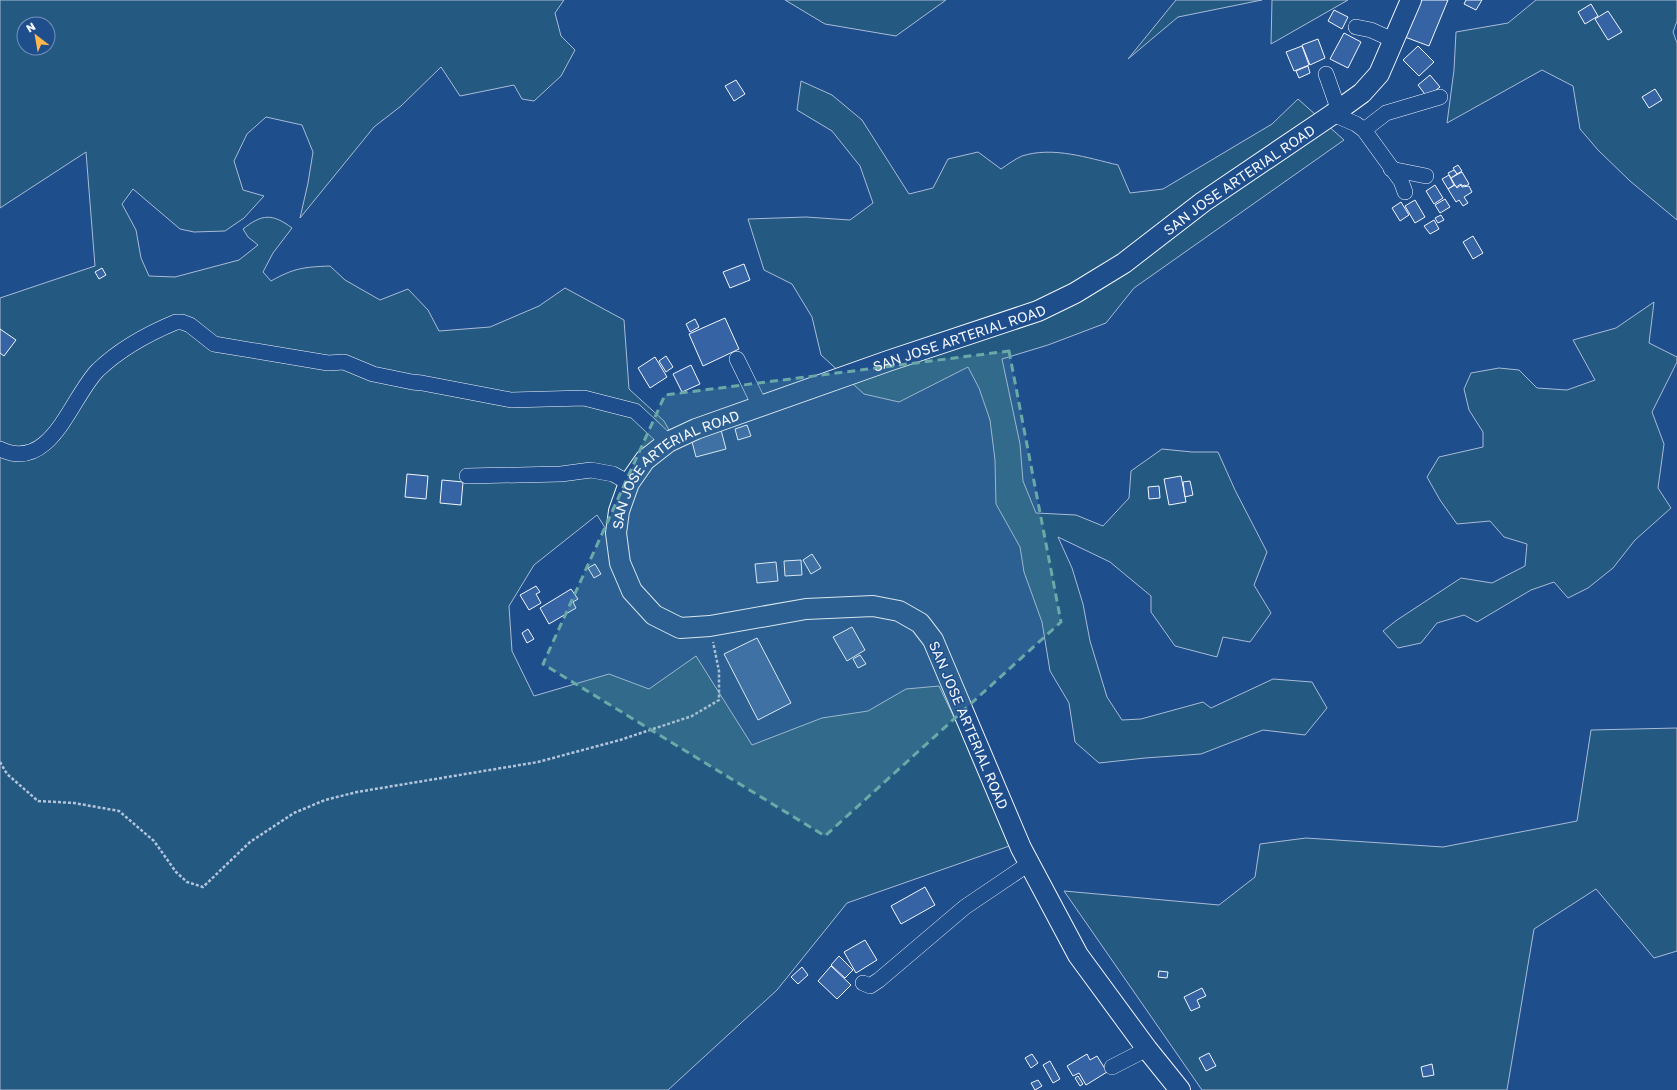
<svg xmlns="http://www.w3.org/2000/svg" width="1677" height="1090" font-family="'Golos Text',sans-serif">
	<rect width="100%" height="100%" fill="#1f4e8c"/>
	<g fill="#245a82" stroke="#a8bbd7" fill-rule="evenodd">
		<path d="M0,0h564l-9,13 6,23 14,14 -14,26 -27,25 -12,-2 -8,-14 -54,11 -19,-29 -40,39 -27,21 -74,91 8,-35 5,-31 -11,-27 -36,-8 -19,17 -13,27 9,29 21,6 -20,22 -19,13 -31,1 -14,-3 -47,-40 -11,15 14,26 5,28 8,18 26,1 64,-17 19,-15 -10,-8 -5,-8c19,-15 29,-16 49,-1l-19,25 -10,19 8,9c23,-13 33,-14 59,-15l15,14 35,20 28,-11 20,21 11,21 51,-4 49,-21 26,-18 59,32 5,69 35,32 10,18 -29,21 -27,88 -21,-33 -63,50 -25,41 3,45 22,45 75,-22 40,15 47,-33 56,89 70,-27 46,-7 38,-22 33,-3 76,158 -168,59 -70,87 -109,100h-668v-792l95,-32 -9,-114 -86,56zM24,24h24v24h-24z"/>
		<polygon points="785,0 946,0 896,36 825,24"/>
		<polygon points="1176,0 1262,0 1178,17 1128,59"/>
		<polygon points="1272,0 1348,0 1271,44"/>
		<polygon points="1536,0 1677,0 1677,21 1673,32 1677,43 1677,220 1630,181 1598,150 1580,129 1573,86 1542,70 1447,123 1454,70 1456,32 1508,23"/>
		<path d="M801,81l31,14 30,25 47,74 24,-6 15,-29 30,-7 23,17c6,-4 14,-10 21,-13 31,-10 66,2 96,9l12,28 33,-4 109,-65 26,-25 46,41 -210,148 -28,35 -58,22 -46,14 18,85 3,37 13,32 40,2 27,11 26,-28 2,-27 31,-22 30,3h26l17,38 32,62 -13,33 17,28 -21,29 -27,-5 -6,20 -42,-11 -24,-34v-16l-41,-34 -52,-25 14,31 11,36 7,37 17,56 15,23 19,-1 62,-17 8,6 62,-29 39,3 15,26 -22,27 -42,-5 -62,24 -56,4 -46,5 -24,-21 -6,-39 -19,-32 -8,-49 -18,-50 -4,-25 -24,-43 -1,-44 -5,-40 -11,-32 -11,-21 -69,35 -35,-8 -43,-39 -9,-38 -20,-33 -28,-14 -16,-51 58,-2 44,3 23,-17 -13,-37 -28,-35 -35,-21z"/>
		<polygon points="1654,302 1649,343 1677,357 1677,362 1652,412 1664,444 1658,488 1671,508 1635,540 1613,568 1588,588 1568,598 1554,582 1531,590 1477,622 1464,615 1437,623 1421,643 1398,648 1383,631 1397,620 1461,578 1492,583 1525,566 1527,544 1504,537 1490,521 1457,524 1440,500 1427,477 1439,457 1483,447 1483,432 1469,410 1464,389 1471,373 1499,368 1519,370 1537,388 1567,390 1595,380 1573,340 1616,328"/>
		<polygon points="1677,728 1677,951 1654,958 1596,889 1534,929 1507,1090 1202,1090 1064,891 1219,905 1255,877 1260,844 1306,838 1443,847 1577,821 1591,730"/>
	</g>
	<g fill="#3563a3" stroke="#f2f6ff">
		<polygon points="1421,0 1448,0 1429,46 1405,37"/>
		<polygon points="1466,0 1482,0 1476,10 1464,4"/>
		<polygon points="1591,4 1598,16 1585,24 1578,12"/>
		<polygon points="1334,10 1348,17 1342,29 1328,21"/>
		<polygon points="1608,11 1622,32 1608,40 1595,19"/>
		<polygon points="1344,33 1361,42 1348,68 1330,59"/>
		<polygon points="1318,39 1325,58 1310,65 1302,45"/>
		<polygon points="1302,46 1309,65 1294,71 1286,52"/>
		<polygon points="1418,46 1434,62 1419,76 1403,60"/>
		<polygon points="1308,66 1310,73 1299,78 1296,71"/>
		<polygon points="1430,75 1440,87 1427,97 1418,85"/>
		<polygon points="736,80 745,94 734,101 725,86"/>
		<polygon points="1655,89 1662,100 1649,108 1642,97"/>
		<polygon points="1458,165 1462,171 1457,174 1453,168"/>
		<polygon points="1454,170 1457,174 1451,178 1448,173"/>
		<polygon points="1462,172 1469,184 1466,186 1465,185 1462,186 1461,184 1456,187 1451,178"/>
		<polygon points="1449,175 1454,185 1448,189 1442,179"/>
		<polygon points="1435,185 1443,198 1434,204 1426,191"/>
		<polygon points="1455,185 1457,188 1461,185 1462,187 1469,186 1472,192 1464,197 1468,203 1463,206 1459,200 1456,202 1448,189"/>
		<polygon points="1445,199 1450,207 1440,213 1435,205"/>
		<polygon points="1415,200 1425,217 1415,223 1405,206"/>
		<polygon points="1401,202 1409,215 1400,221 1392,208"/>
		<polygon points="1441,215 1444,220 1438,223 1435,218"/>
		<polygon points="1434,220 1439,229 1430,234 1424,226"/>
		<polygon points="1473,236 1483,253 1473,259 1463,242"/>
		<polygon points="744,264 750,280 730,288 723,272"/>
		<polygon points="102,268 106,275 99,279 95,272"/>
		<polygon points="725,318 739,349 703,366 689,334"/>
		<polygon points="695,319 699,327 690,332 686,324"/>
		<polygon points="0,329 16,340 4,356 0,353"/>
		<polygon points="666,356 673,367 666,372 659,361"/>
		<polygon points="655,357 667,377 650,388 638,368"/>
		<polygon points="691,365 700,384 682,392 673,374"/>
		<polygon points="747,425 751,436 738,440 735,429"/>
		<polygon points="721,430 726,449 696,457 691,438"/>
		<polygon points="407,474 428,476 426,499 405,497"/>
		<polygon points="1181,476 1186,502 1169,505 1164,479"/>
		<polygon points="442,480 463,482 461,505 440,503"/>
		<polygon points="1190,481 1193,495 1185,497 1183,482"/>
		<polygon points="1159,486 1160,498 1149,499 1148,487"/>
		<polygon points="812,554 821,568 811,574 803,560"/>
		<polygon points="801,560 802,575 785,576 784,561"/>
		<polygon points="776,562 778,581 757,583 755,564"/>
		<polygon points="595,564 601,574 594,578 588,568"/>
		<polygon points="536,586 540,592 536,594 541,603 529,610 520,595"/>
		<polygon points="571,589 578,599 573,602 576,608 549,624 540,608"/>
		<polygon points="852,627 865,650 847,661 833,637"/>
		<polygon points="528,629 534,639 527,643 522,633"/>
		<polygon points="757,638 791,703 758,720 724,654"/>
		<polygon points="860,655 866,664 858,668 853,659"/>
		<polygon points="925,887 935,905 901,924 891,906"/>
		<polygon points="865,940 877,960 856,973 844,952"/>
		<polygon points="839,956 853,970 845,978 831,965"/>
		<polygon points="831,966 851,985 837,999 818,981"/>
		<polygon points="802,967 808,975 798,984 791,977"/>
		<polygon points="1159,971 1168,972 1167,978 1158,977"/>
		<polygon points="1202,988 1206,996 1197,1000 1200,1007 1191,1011 1184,997"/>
		<polygon points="1209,1053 1216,1066 1206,1071 1199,1058"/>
		<polygon points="1032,1054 1038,1063 1031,1068 1025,1058"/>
		<polygon points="1087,1054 1090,1060 1097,1056 1107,1072 1086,1085 1079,1073 1073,1076 1067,1066"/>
		<polygon points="1050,1061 1060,1079 1053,1083 1043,1065"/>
		<polygon points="1432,1064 1434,1075 1423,1077 1421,1067"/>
		<polygon points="1078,1076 1083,1084 1080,1086 1075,1078"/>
		<polygon points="1038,1080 1042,1086 1035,1090 1031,1083"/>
	</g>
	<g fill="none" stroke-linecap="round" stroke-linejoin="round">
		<defs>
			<g id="minor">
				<polyline points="1356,27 1371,30 1393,40"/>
				<polyline points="1326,74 1339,111"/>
				<polyline points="1333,114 1356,124 1364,130 1401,181 1405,192"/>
				<polyline points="1364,130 1386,113 1440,97"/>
				<polyline points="1391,169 1426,176"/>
				<polyline points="737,359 760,406"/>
				<path d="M0,449c51,25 71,-52 98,-79 22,-21 49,-36 78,-48h6l8,3 24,19 114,19 16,-1 29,12 39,8 10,1 89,17 73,-2 51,13 33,31"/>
				<polyline points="467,476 561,474 591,470 613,474 629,483"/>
				<polyline points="863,983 870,986 879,980 965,907 1030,863"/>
				<polyline points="1112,1067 1147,1049"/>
			</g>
			<g id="major">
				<path id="s1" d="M1180,1090l-33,-41 -69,-94 -57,-107 -88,-208 -13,-17 -21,-12 -26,-5 -67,3 -96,17 -30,2 -26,-13 -22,-24 -12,-28 -4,-30 3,-22 10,-28 16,-23 23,-18 28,-13 192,-68 150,-50 37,-18 49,-30 79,-61 130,-88 29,-21 17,-19 32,-74"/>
			</g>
		</defs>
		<use href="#minor" stroke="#f2f6ff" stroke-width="16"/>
		<use href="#major" stroke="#f2f6ff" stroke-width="22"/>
		<polyline stroke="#b3c4dc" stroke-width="2.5" stroke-dasharray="3 2" stroke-linecap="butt" points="0,762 7,774 38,801 74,803 119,811 154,841 176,872 187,882 203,887 250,842 294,813 325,800 357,792 538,762 620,740 692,716 719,700 719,671 713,642"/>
		<use href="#minor" stroke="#1f4e8c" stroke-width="15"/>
		<use href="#major" stroke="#1f4e8c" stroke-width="20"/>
	</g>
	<path fill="#6aa9a8" fill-opacity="0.2" stroke="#6aa9a8" stroke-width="3" stroke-dasharray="8 5" stroke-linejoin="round" d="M1009,351l52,271 -236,214 -282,-172 122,-269z"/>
	<g text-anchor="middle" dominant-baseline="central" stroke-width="3" stroke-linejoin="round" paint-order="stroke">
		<g font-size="14" fill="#f2f6ff" stroke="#1f4e8c">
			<text stroke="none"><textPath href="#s1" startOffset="1648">SAN JOSE ARTERIAL ROAD</textPath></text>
			<text stroke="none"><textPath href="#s1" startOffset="1324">SAN JOSE ARTERIAL ROAD</textPath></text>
			<text stroke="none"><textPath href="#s1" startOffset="1000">SAN JOSE ARTERIAL ROAD</textPath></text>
			<text transform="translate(969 725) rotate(67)">SAN JOSE ARTERIAL ROAD</text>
		</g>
	</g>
	<g transform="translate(36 36) rotate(329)"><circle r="19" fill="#1f4e8c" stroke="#7391ba"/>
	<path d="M0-3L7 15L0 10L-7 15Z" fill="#ffb74d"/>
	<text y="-6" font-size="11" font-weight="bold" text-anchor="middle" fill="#f2f6ff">N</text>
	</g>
</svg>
